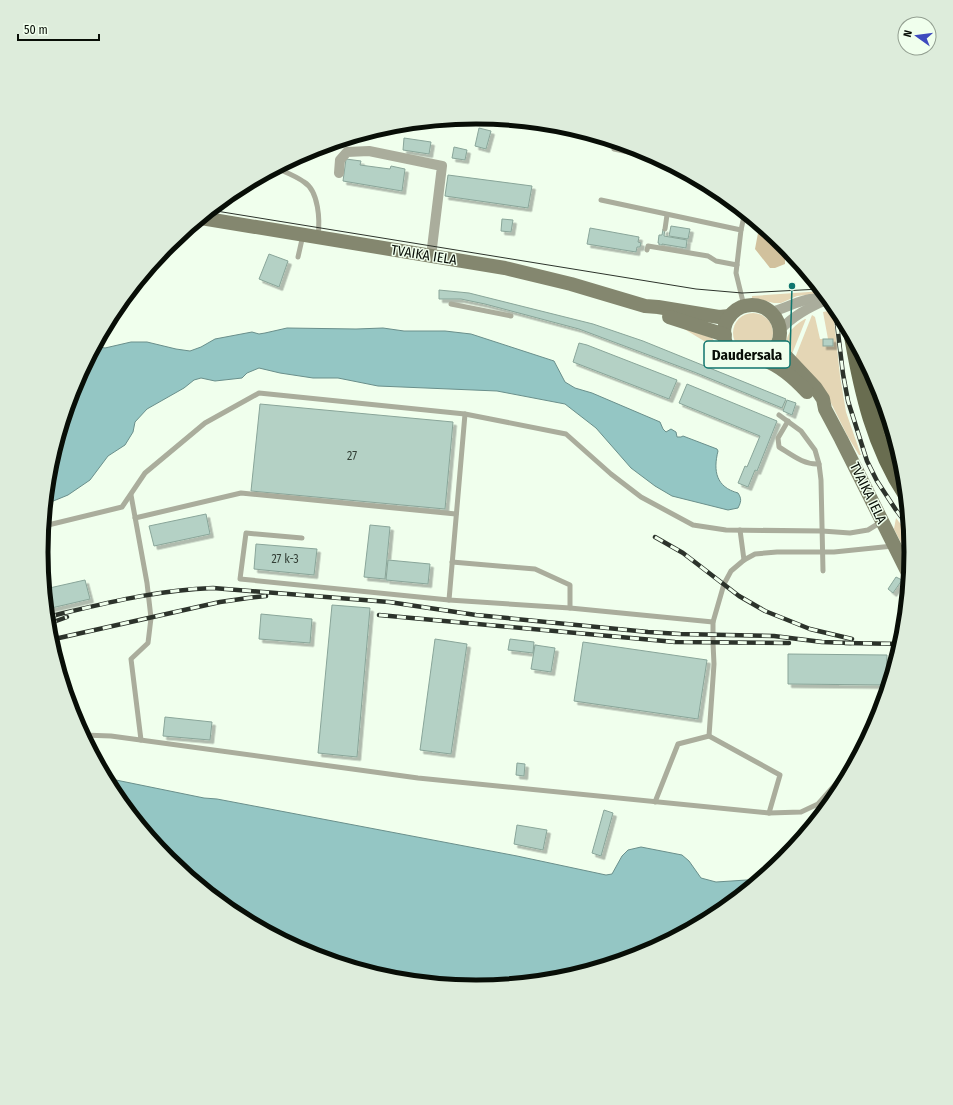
<svg xmlns="http://www.w3.org/2000/svg" width="953" height="1105" font-family="'Fira Sans Condensed',sans-serif">
	<defs>
		<filter id="shadow"><feDropShadow dx="3.5" dy="3.5" stdDeviation="0" flood-color="#0004"/></filter>
	</defs>
	<rect width="100%" height="100%" fill="#f0ffed"/>
	<g fill="#e4d6b5">
		<polygon points="823,291 824,293 797,296 781,303 774,303 752,298 752,296"/>
		<polygon points="833,310 840,376 846,412 861,455 859,455 847,435 827,395 795,358 812,315 815,317 820,339 823,339 823,346 833,346 833,339 828,339 823,312"/>
		<circle cx="753" cy="333" r="20"/>
		<path d="M805,319h1l-14,35c-13,-14 0,-28 13,-35z"/>
		<polygon points="681,327 712,338 722,352"/>
		<polygon points="896,518 910,536 912,553 911,562 894,529"/>
	</g>
	<polygon fill="#d1c19d" points="762,226 785,245 790,251 785,253 785,264 775,268 770,268 755,249 758,233"/>
	<g fill="#94c6c4" stroke="#6a8f8b">
		<path d="M287,328l69,1 27,-1 21,3h41l26,3 83,27 11,21 10,6 17,5 68,29 3,7 3,3 5,-3 5,3 1,5h4l2,-1 34,13 1,2c-5,20 -2,36 20,42 4,6 3,9 0,15l-10,2 -56,-14 -17,-10 -24,-18 -35,-40 -31,-24 -68,-13 -119,-5 -40,-8h-25l-33,-5 -21,-5 -12,5 -5,5 -27,3 -14,-3 -7,2 -10,8 -37,21 -12,13 -2,10 -8,13 -17,11 -18,24 -22,15 -22,9 3,-37 25,-81 21,-40 10,2 26,-6h16l29,7 14,2 11,-4 14,-8 37,-7 7,2 6,-1z"/>
		<polygon points="111,779 204,798 217,799 517,856 606,875 612,874 622,856 628,850 641,847 682,855 689,861 701,878 716,882 762,879 718,915 643,955 561,980 476,988 391,980 310,955 234,914 168,860 114,794 107,780"/>
	</g>
	<g fill="#b4d1c5" stroke="#89a599" filter="url(#shadow)">
		<polygon points="479,128 491,131 486,149 475,146"/>
		<polygon points="404,138 431,142 429,154 403,150"/>
		<polygon points="454,147 467,150 465,160 452,158"/>
		<polygon points="346,159 361,161 360,165 390,169 391,166 405,169 402,191 343,181"/>
		<polygon points="448,175 532,186 528,208 445,196"/>
		<polygon points="502,219 513,220 511,232 501,231"/>
		<polygon points="671,226 690,229 688,239 669,236"/>
		<polygon points="590,228 639,237 638,242 641,243 640,247 637,247 636,252 587,244"/>
		<polygon points="663,229 665,229 664,236 687,240 686,248 662,244 662,245 659,245 659,243 658,243 659,235 662,235"/>
		<polygon points="269,254 288,261 279,287 259,279"/>
		<polygon points="439,290 469,293 593,324 643,341 786,399 782,408 694,372 579,329 485,304 461,299 439,299"/>
		<rect x="823" y="339" width="10" height="7"/>
		<polygon points="579,343 587,345 677,380 669,399 573,362"/>
		<polygon points="687,384 777,421 757,471 755,470 748,487 738,483 745,466 747,467 760,436 679,403"/>
		<polygon points="787,400 796,403 792,415 783,411"/>
		<polygon points="260,404 453,422 445,509 251,491"/>
		<polygon points="206,514 210,534 154,546 149,526"/>
		<polygon points="370,525 390,527 385,579 364,577"/>
		<polygon points="256,544 317,549 314,575 254,569"/>
		<polygon points="388,560 430,564 428,584 386,580"/>
		<polygon points="896,577 902,580 893,593 888,589"/>
		<polygon points="85,580 90,599 47,609 45,589"/>
		<polygon points="332,605 370,608 357,757 318,753"/>
		<polygon points="261,614 312,619 310,643 259,639"/>
		<polygon points="435,639 467,644 451,754 420,750"/>
		<polygon points="510,639 534,642 533,653 508,650"/>
		<polygon points="583,642 707,660 698,719 574,701"/>
		<polygon points="535,645 555,648 551,672 531,669"/>
		<polygon points="788,654 887,655 886,685 788,684"/>
		<polygon points="165,717 212,722 210,740 163,736"/>
		<polygon points="517,763 525,764 524,776 516,775"/>
		<polygon points="604,810 613,813 601,856 592,853"/>
		<polygon points="517,825 547,830 543,850 514,844"/>
	</g>
	<g fill="none" stroke-linecap="round" stroke-linejoin="round">
		<g stroke="#aaad9c" stroke-width="5">
			<polyline points="614,149 657,158"/>
			<path d="M276,168c9,4 20,8 28,14 15,9 16,39 14,54"/>
			<polyline points="601,200 741,230 736,273 744,306"/>
			<polyline points="665,229 667,215"/>
			<polyline points="741,230 745,212"/>
			<polyline points="647,250 648,246 708,256 716,261 737,265"/>
			<polyline points="298,257 303,235"/>
			<polyline points="451,304 511,316"/>
			<polyline points="779,415 801,431 815,450 819,464 821,480 823,571"/>
			<path d="M788,421l-10,17 1,9c13,8 25,18 40,17"/>
			<polyline points="131,495 147,583 151,618 148,643 131,659 141,740"/>
			<polyline points="135,518 241,493 456,514"/>
			<polyline points="44,526 122,507 145,473 205,423 259,393 465,414 566,434 611,474 641,497 693,525 726,530 822,531 850,533 868,530 881,522"/>
			<polyline points="740,530 744,560"/>
			<polyline points="302,538 246,533 240,579 449,600 570,608 713,622"/>
			<polyline points="452,562 535,569 570,585 570,608"/>
			<polyline points="449,600 465,414"/>
			<polyline points="83,735 111,736 418,778 769,813 801,812 818,804 856,761"/>
			<polyline points="709,736 714,664 713,643 713,622 724,584 731,571 744,560 755,554 777,552 834,552 893,546"/>
			<polyline points="655,802 678,744 709,736 780,775 769,813"/>
		</g>
		<g stroke="#aaad9c" stroke-width="10">
			<polyline points="339,173 340,160 347,152 369,151 442,166 431,256"/>
			<path d="M771,312c13,-3 26,-11 39,-13 7,-1 13,1 20,1"/>
			<path d="M780,330c13,-14 28,-22 46,-30"/>
		</g>
		<g stroke="#84876f" stroke-width="14">
			<polyline points="201,218 505,268 571,284 645,306 658,307 719,317 730,316"/>
			<circle cx="752" cy="333" r="28"/>
			<polyline points="669,317 725,335"/>
			<polyline points="778,343 781,351 815,387 823,399 825,409 841,439 910,577"/>
			<path d="M761,359c17,5 34,20 46,33"/>
		</g>
		<g stroke="#696d50" stroke-width="16">
			<path d="M852,336c10,57 22,110 54,159"/>
			<polyline points="877,382 884,412 896,442"/>
		</g>
		<polyline stroke="#2c332b" stroke-width="1" points="210,210 696,289 742,293 821,289"/>
		<defs>
			<g id="rail">
				<polyline points="835,307 843,374 848,401 867,461 877,481 896,510 909,527"/>
				<polyline points="655,537 683,553 739,596 765,611 810,629 852,639"/>
				<polyline points="379,615 675,642 789,643"/>
				<path d="M47,617c56,-13 108,-27 166,-29l176,14 87,13 172,17 32,2 94,2 48,6 29,1"/>
				<polyline points="48,624 67,617"/>
				<polyline points="50,640 220,602 248,598 266,596"/>
				<polyline points="845,643 902,644"/>
			</g>
		</defs>
		<use href="#rail" stroke="#2c332b" stroke-width="4.5"/>
		<use href="#rail" stroke="#f0ffed" stroke-width="3" stroke-dasharray="9" stroke-linecap="butt"/>
	</g>
	<g text-anchor="middle" dominant-baseline="central" stroke-width="3" stroke-linejoin="round" paint-order="stroke">
		<g font-size="12" fill="#333f36">
			<text x="352" y="456">27</text>
			<text x="285" y="559">27 k-3</text>
		</g>
		<g font-size="14" fill="#080e07" stroke="#f0ffed">
			<text transform="translate(424 255) rotate(9)">TVAIKA IELA</text>
			<text transform="translate(868 493) rotate(64)">TVAIKA IELA</text>
		</g>
	</g>
	<path d="M0 0H953V1105H0ZM48 552a428 428 0 1 1 856 0a428 428 0 1 1-856 0Z" fill="#ddecdb" fill-rule="evenodd"/>
	<path fill="none" stroke="#080e07" stroke-width="5" d="M48 552a428 428 0 1 1 856 0a428 428 0 1 1-856 0Z"/>
	<path fill="none" stroke="#0f766e" stroke-width="1.5" d="M792 286L790 355"/>
	<circle fill="#0f766e" stroke="#f0ffed" stroke-width="1.5" cx="792" cy="286" r="4"/>
	<rect fill="#f0ffed" stroke="#0f766e" stroke-width="1.5" x="704" y="341" width="86" height="27" rx="4"/>
	<g font-size="15" text-anchor="middle" font-weight="bold" fill="#080e07">
		<text x="747" y="360">Daudersala</text>
	</g>
	<g transform="translate(917 36) rotate(284)"><circle r="19" fill="#f0ffed" stroke="#939f91"/>
	<path d="M0-3L7 15L0 10L-7 15Z" fill="#3e4abe"/>
	<text y="-6" font-size="11" font-weight="bold" text-anchor="middle" fill="#080e07">N</text>
	</g>
	<path d="M18 34v6h81v-6" fill="none" stroke="#080e07" stroke-width="2"/>
	<text x="24" y="34" font-size="12" fill="#080e07" stroke="#f0ffed" stroke-width="3" paint-order="stroke">50 m</text>
</svg>
